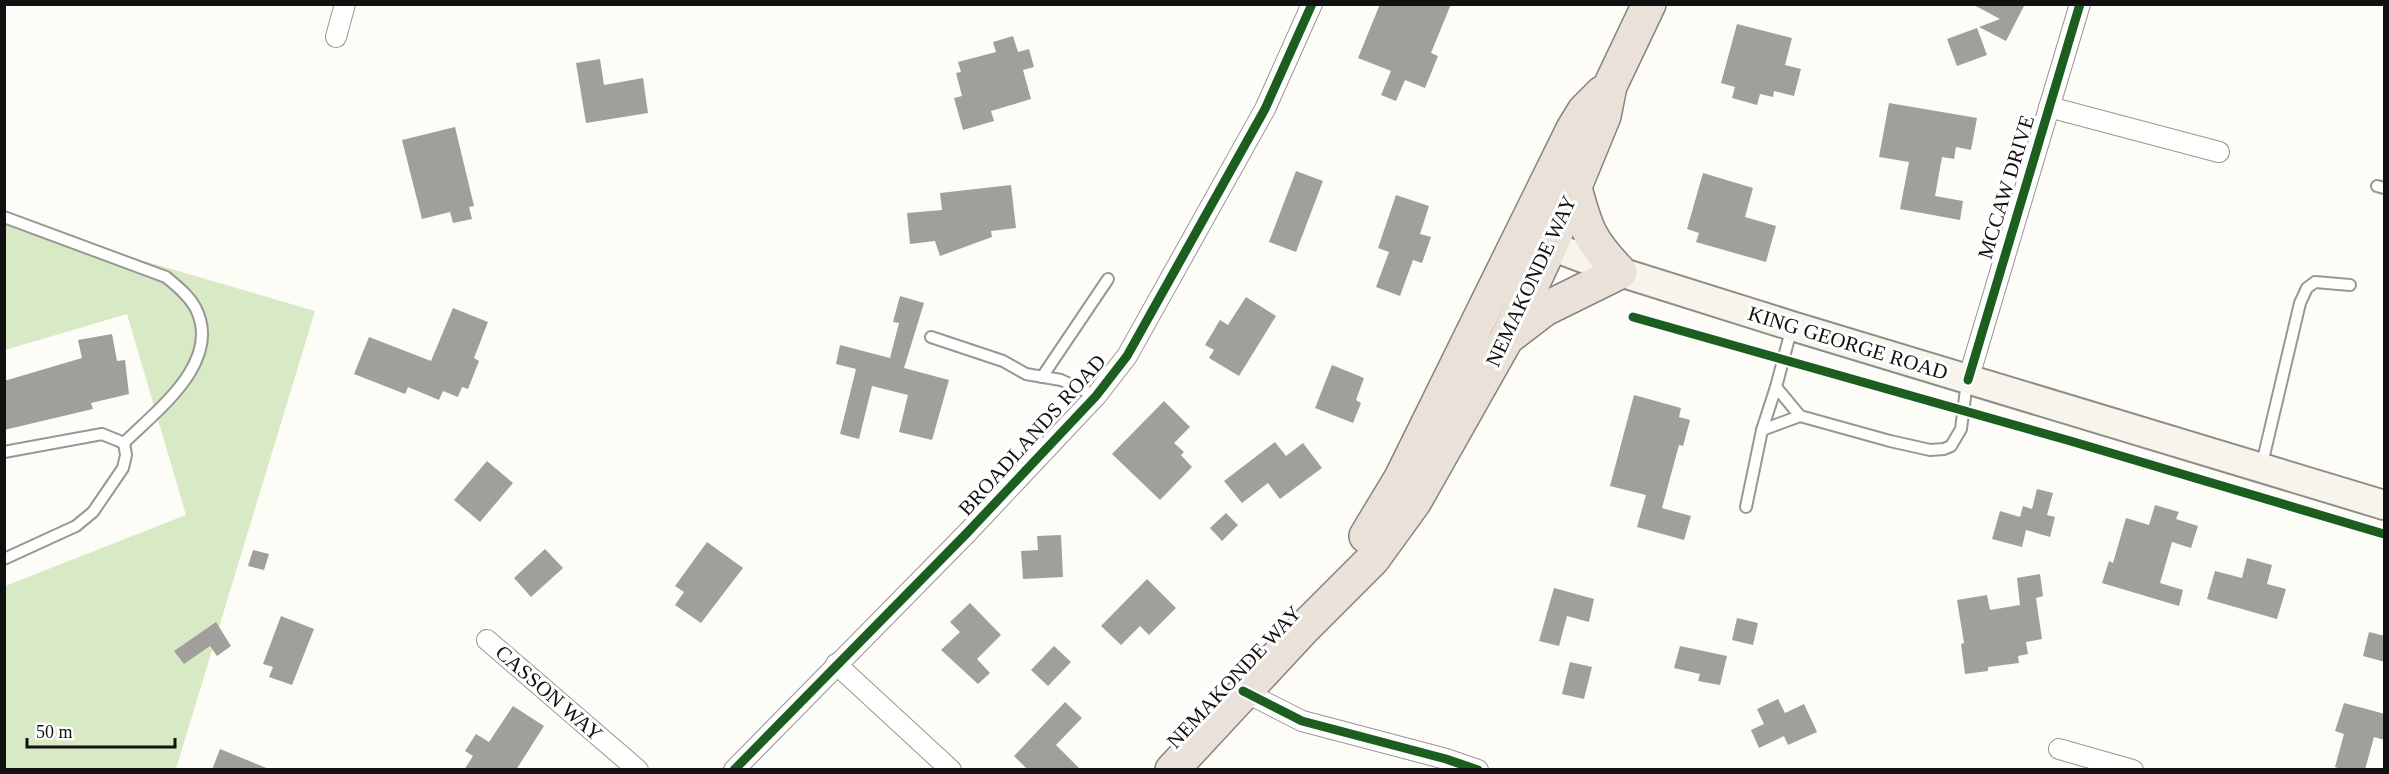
<svg xmlns="http://www.w3.org/2000/svg" width="2389" height="774" font-family="'Times New Roman',serif">
	<rect width="100%" height="100%" fill="#fdfcf7"/>
	<polygon fill="#d8eac5" points="4,220 315,311 176,769 5,769 5,586 186,515 127,314 5,350"/>
	<g fill="#a19f9c">
		<polygon points="1380,4 1451,4 1431,53 1438,56 1425,88 1405,80 1396,101 1381,95 1391,71 1358,58"/>
		<polygon points="1972,4 2025,4 2006,41 1979,27 2000,19"/>
		<polygon points="1737,24 1792,38 1785,65 1801,69 1794,96 1774,91 1773,97 1760,94 1757,105 1732,98 1735,87 1721,83"/>
		<polygon points="1977,28 1987,55 1957,66 1947,39"/>
		<polygon points="1013,36 1018,52 1029,49 1034,67 1023,70 1031,99 991,111 994,121 963,130 954,98 962,96 956,73 961,72 958,62 996,52 993,42"/>
		<polygon points="600,59 604,85 643,78 648,113 586,123 576,63"/>
		<polygon points="1889,103 1977,118 1971,150 1956,147 1954,159 1942,157 1935,196 1963,201 1960,220 1900,209 1909,162 1879,157"/>
		<polygon points="455,127 474,206 469,207 472,219 453,223 450,212 422,219 402,140"/>
		<polygon points="1296,171 1323,181 1296,252 1269,242"/>
		<polygon points="1703,173 1753,188 1745,217 1776,226 1766,262 1696,242 1699,233 1687,229"/>
		<polygon points="1011,185 1016,228 991,231 992,237 940,256 935,241 910,244 907,213 942,210 940,193"/>
		<polygon points="1396,195 1429,206 1420,234 1431,237 1422,263 1413,260 1400,296 1376,287 1389,252 1378,248"/>
		<polygon points="900,296 924,303 904,368 949,380 932,440 899,432 908,395 872,386 859,439 840,434 856,369 836,364 840,345 890,358 899,323 893,322"/>
		<polygon points="1246,297 1276,316 1239,376 1209,358 1214,350 1205,345 1220,320 1228,325"/>
		<polygon points="453,308 488,322 474,358 479,361 468,389 462,387 458,397 443,391 439,400 408,387 405,394 354,374 369,337 431,361"/>
		<polygon points="112,334 117,361 125,360 129,394 91,403 93,409 4,430 4,381 82,358 78,340"/>
		<polygon points="1332,365 1364,378 1356,400 1361,403 1353,423 1315,408"/>
		<polygon points="1634,395 1681,408 1679,417 1690,420 1683,446 1679,445 1662,508 1691,516 1684,540 1637,527 1646,495 1610,486"/>
		<polygon points="1164,401 1190,427 1174,443 1184,452 1181,455 1192,467 1160,500 1112,454"/>
		<polygon points="1275,442 1286,456 1303,443 1322,468 1280,499 1268,483 1242,503 1224,481"/>
		<polygon points="487,461 513,483 480,522 454,500"/>
		<polygon points="2037,489 2053,493 2047,515 2055,517 2050,537 2026,530 2022,547 1992,539 2000,511 2020,517 2023,506 2032,509"/>
		<polygon points="2155,505 2179,512 2176,519 2198,526 2191,548 2172,542 2160,583 2183,590 2179,606 2102,583 2109,561 2113,563 2126,518 2149,525"/>
		<polygon points="1226,513 1238,525 1222,541 1210,528"/>
		<polygon points="1061,535 1063,577 1023,579 1021,551 1038,550 1037,536"/>
		<polygon points="707,542 743,568 701,623 675,605 684,592 675,586"/>
		<polygon points="545,549 563,568 531,597 514,578"/>
		<polygon points="253,550 269,554 264,570 248,566"/>
		<polygon points="2247,558 2272,565 2267,584 2286,589 2277,619 2207,599 2215,571 2242,578"/>
		<polygon points="2040,574 2043,596 2036,598 2042,639 2026,642 2028,654 2018,656 2019,663 1988,667 1988,671 1965,674 1961,644 1964,643 1957,600 1987,595 1990,610 2020,605 2017,578"/>
		<polygon points="1147,579 1176,608 1149,635 1140,626 1121,645 1101,626"/>
		<polygon points="1554,588 1594,599 1589,622 1567,616 1559,646 1539,641"/>
		<polygon points="970,603 1001,635 977,659 990,673 978,684 941,650 960,632 950,622"/>
		<polygon points="281,616 314,629 292,685 269,677 273,667 263,664"/>
		<polygon points="1737,618 1758,623 1753,645 1732,640"/>
		<polygon points="216,622 231,646 217,656 210,646 184,664 174,651"/>
		<polygon points="2369,632 2385,636 2385,662 2363,656"/>
		<polygon points="1054,646 1071,662 1048,686 1031,670"/>
		<polygon points="1680,646 1727,656 1720,685 1698,681 1700,674 1674,668"/>
		<polygon points="1570,662 1592,667 1584,699 1562,694"/>
		<polygon points="1778,699 1785,713 1804,704 1817,732 1788,745 1784,736 1759,748 1751,730 1764,724 1757,709"/>
		<polygon points="1065,702 1082,718 1056,745 1081,770 1028,770 1014,756"/>
		<polygon points="2344,703 2385,714 2385,740 2374,737 2365,770 2344,770 2335,767 2344,734 2335,731"/>
		<polygon points="513,706 544,726 516,770 464,770 473,756 465,751 476,734 489,742"/>
		<polygon points="220,749 269,769 269,770 212,770"/>
	</g>
	<g fill="none" stroke-linecap="round" stroke-linejoin="round">
		<defs>
			<g id="lane">
				<polyline points="2377,186 2384,188"/>
				<path d="M4,217l162,60c11,9 22,18 29,30 29,54 -38,103 -71,136"/>
				<polyline points="931,337 1003,361 1026,374 1061,380 1096,396"/>
				<polyline points="1042,377 1108,279"/>
				<polyline points="1776,387 1800,416 1890,441 1930,450 1944,449 1951,446 1961,429 1967,381"/>
				<polyline points="1762,430 1800,416"/>
				<polyline points="4,452 102,434 124,443"/>
				<polyline points="2261,468 2300,303 2307,288 2315,282 2350,285"/>
				<polyline points="1746,507 1762,430 1776,387 1792,327"/>
				<polyline points="4,559 76,526 93,512 123,468 126,455 124,443"/>
			</g>
			<g id="street">
				<polyline points="336,37 345,4"/>
				<polyline points="2049,107 2219,152"/>
				<polyline points="1968,380 2080,4"/>
				<polyline points="487,640 638,770"/>
				<polyline points="836,664 951,770"/>
				<polyline points="1243,691 1302,721 1446,759 1478,770"/>
				<polyline points="2059,749 2133,770"/>
				<polyline points="734,770 966,534 1096,396 1127,356 1265,109 1312,4"/>
			</g>
			<polyline id="secondary" points="1530,238 1620,272 1792,326 2384,505"/>
			<g id="highway">
				<path d="M1511,335l34,-26 75,-37c-30,-31 -34,-43 -45,-84"/>
				<polyline points="1366,536 1401,478 1573,129 1584,111 1602,93"/>
				<polyline points="1172,770 1304,628 1373,559 1415,501 1507,338 1551,245 1604,116 1610,86 1649,4"/>
			</g>
		</defs>
		<use href="#lane" stroke="#979795" stroke-width="14"/>
		<use href="#street" stroke="#979795" stroke-width="22"/>
		<use href="#secondary" stroke="#8e8d8b" stroke-width="32"/>
		<use href="#highway" stroke="#858482" stroke-width="36"/>
		<use href="#lane" stroke="#fffffe" stroke-width="10"/>
		<use href="#street" stroke="#fffffe" stroke-width="20"/>
		<use href="#secondary" stroke="#f6f4eb" stroke-width="28"/>
		<use href="#highway" stroke="#eae1d8" stroke-width="33"/>
		<defs>
			<g id="cycleway">
				<polyline points="1633,317 2067,440 2384,534"/>
				<polyline points="1968,380 2080,4"/>
				<polyline points="1243,691 1302,721 1446,759 1478,770"/>
				<polyline points="734,770 966,534 1096,396 1127,356 1265,109 1312,4"/>
			</g>
		</defs>
		<use href="#cycleway" stroke="#fff" stroke-width="13"/>
		<use href="#cycleway" stroke="#1b5e20" stroke-width="9"/>
	</g>
	<g text-anchor="middle" dominant-baseline="central" stroke-width="6" stroke-linejoin="round" paint-order="stroke">
		<g font-size="21" fill="#111" stroke="#fff">
			<text transform="translate(2006 187) rotate(-73)">MCCAW DRIVE</text>
			<text transform="translate(1531 281) rotate(-65)">NEMAKONDE WAY</text>
			<text transform="translate(1848 343) rotate(17)">KING GEORGE ROAD</text>
			<text transform="translate(1032 435) rotate(-48)">BROADLANDS ROAD</text>
			<text transform="translate(1234 677) rotate(-47)">NEMAKONDE WAY</text>
			<text transform="translate(549 693) rotate(41)">CASSON WAY</text>
		</g>
	</g>
	<rect width="2389" height="774" fill="none" stroke="#111111" stroke-width="12"/>
	<path d="M27 738v9h148v-9" fill="none" stroke="#111111" stroke-width="3"/>
	<text x="36" y="738" font-size="18" fill="#111111" stroke="#ffffff" stroke-width="4.5" paint-order="stroke">50 m</text>
</svg>
